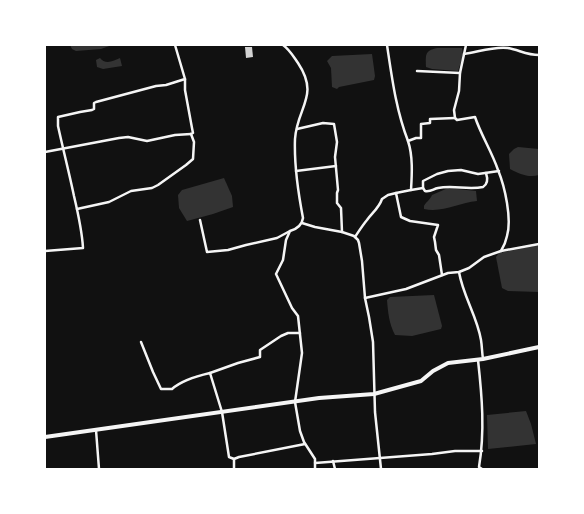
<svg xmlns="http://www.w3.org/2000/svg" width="584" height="514" font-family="'Public Sans',sans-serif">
	<rect width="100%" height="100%" fill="#111"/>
	<g fill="#333">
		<polygon points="70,45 112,45 101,49 76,51 72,49"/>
		<path d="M437,48h25l1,8 -5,15 -26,-2 -6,-2c0,-12 -2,-16 11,-19z"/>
		<polygon points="372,54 375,76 374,80 339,87 337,89 332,87 331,68 327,61 332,56"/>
		<path d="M100,58c5,7 14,3 20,0l2,8 -19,3 -6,-2 -1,-7z"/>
		<path d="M518,147l21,2v26c-11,3 -19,-1 -29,-6l-1,-15 5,-5z"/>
		<polygon points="224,178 232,196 233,207 213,214 187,221 179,208 178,195 182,190"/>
		<path d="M448,188l28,3 1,10c-18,2 -35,12 -53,8v-3c2,-4 6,-6 8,-11z"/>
		<polygon points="539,245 539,292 508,291 502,288 496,257 499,253"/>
		<path d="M434,295l8,31 -1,3 -29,7 -17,-1c-6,-11 -7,-23 -8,-35l3,-3z"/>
		<polygon points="526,411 531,424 536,444 488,449 487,415"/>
	</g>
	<polygon fill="#d3d3d3" points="245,47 252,47 253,57 246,58"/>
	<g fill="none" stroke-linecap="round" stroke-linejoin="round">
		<g stroke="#f5f5f5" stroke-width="2.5">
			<path d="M283,45c7,5 10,11 15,18 22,33 -1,44 -3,76 -1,27 3,53 8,79 -1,7 -6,11 -13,13l-4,9 -3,20 -7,14 16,34 6,8 4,37 -7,49 5,29 4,11 11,17v10"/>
			<path d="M387,45c5,33 9,65 21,96"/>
			<path d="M466,45l-6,28 -1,18 -5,19 1,8 2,2 18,-3c6,18 17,35 23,53 7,17 14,49 9,66 -1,5 -3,10 -6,15"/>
			<path d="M464,54c14,-2 30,-8 44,-6 11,2 19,7 31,7"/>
			<polyline points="417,71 460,73"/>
			<polyline points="297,129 323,123 334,124 337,142 335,157 338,190 337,193 337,203 341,208 342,232"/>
			<polyline points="45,152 119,138 128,137 147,141 175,135 191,134 193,133 192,128 185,90 185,79"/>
			<polyline points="296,171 336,166"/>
			<path d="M423,188l2,3c6,1 8,-2 13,-3 15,-3 30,2 45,-1 5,-3 5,-8 3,-14"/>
			<polyline points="411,190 423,188 423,181 437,174 448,171 461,170 478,174 499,171"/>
			<path d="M396,193l15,-3c1,-16 2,-34 -3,-49l8,-3h5v-14l9,-1v-4l25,-1"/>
			<polyline points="77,209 109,202 131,191 152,188 158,185 186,165 193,159 194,142 191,134"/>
			<polyline points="200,220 207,252 228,250 246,245 277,238 290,231"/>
			<polyline points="302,223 315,227 342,232 354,236 358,240 359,243 362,261 365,298 369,317 373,342 375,412 381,469"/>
			<path d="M355,237c4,-6 7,-11 12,-17 5,-7 12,-12 15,-21l6,-4 8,-2 5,24 9,4 28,4 -4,12 1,5 1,8 3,5 3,20"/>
			<path d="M45,251l38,-3c-1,-18 -5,-35 -9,-52 -5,-24 -11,-47 -16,-70v-9l22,-5 12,-2 2,-1v-6l2,-1 60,-16 10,-1 19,-6 -10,-34"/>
			<path d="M459,272c4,24 18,44 22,68 1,6 1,13 2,19"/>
			<polyline points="365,298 406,289 448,273 459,272 469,268 484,257 501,251 539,244"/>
			<path d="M141,342l12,30 8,17h11c10,-9 25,-13 38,-16l12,39 7,45 5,2"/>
			<path d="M478,360c4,36 7,71 1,107l3,2"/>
			<polyline points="210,373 238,363 260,357 260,350 281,336 288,333 300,333"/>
			<polyline points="96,430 99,469"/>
			<polyline points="333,461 335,469"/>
			<polyline points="315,463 432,454 455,451 482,451"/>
			<polyline points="234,469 234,459 239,457 305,444"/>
		</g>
		<polyline stroke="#f5f5f5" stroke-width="4" points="45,437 319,398 374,394 421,381 433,371 448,363 483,359 539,347"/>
	</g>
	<rect width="584" height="514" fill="none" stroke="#ffffff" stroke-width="92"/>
</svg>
